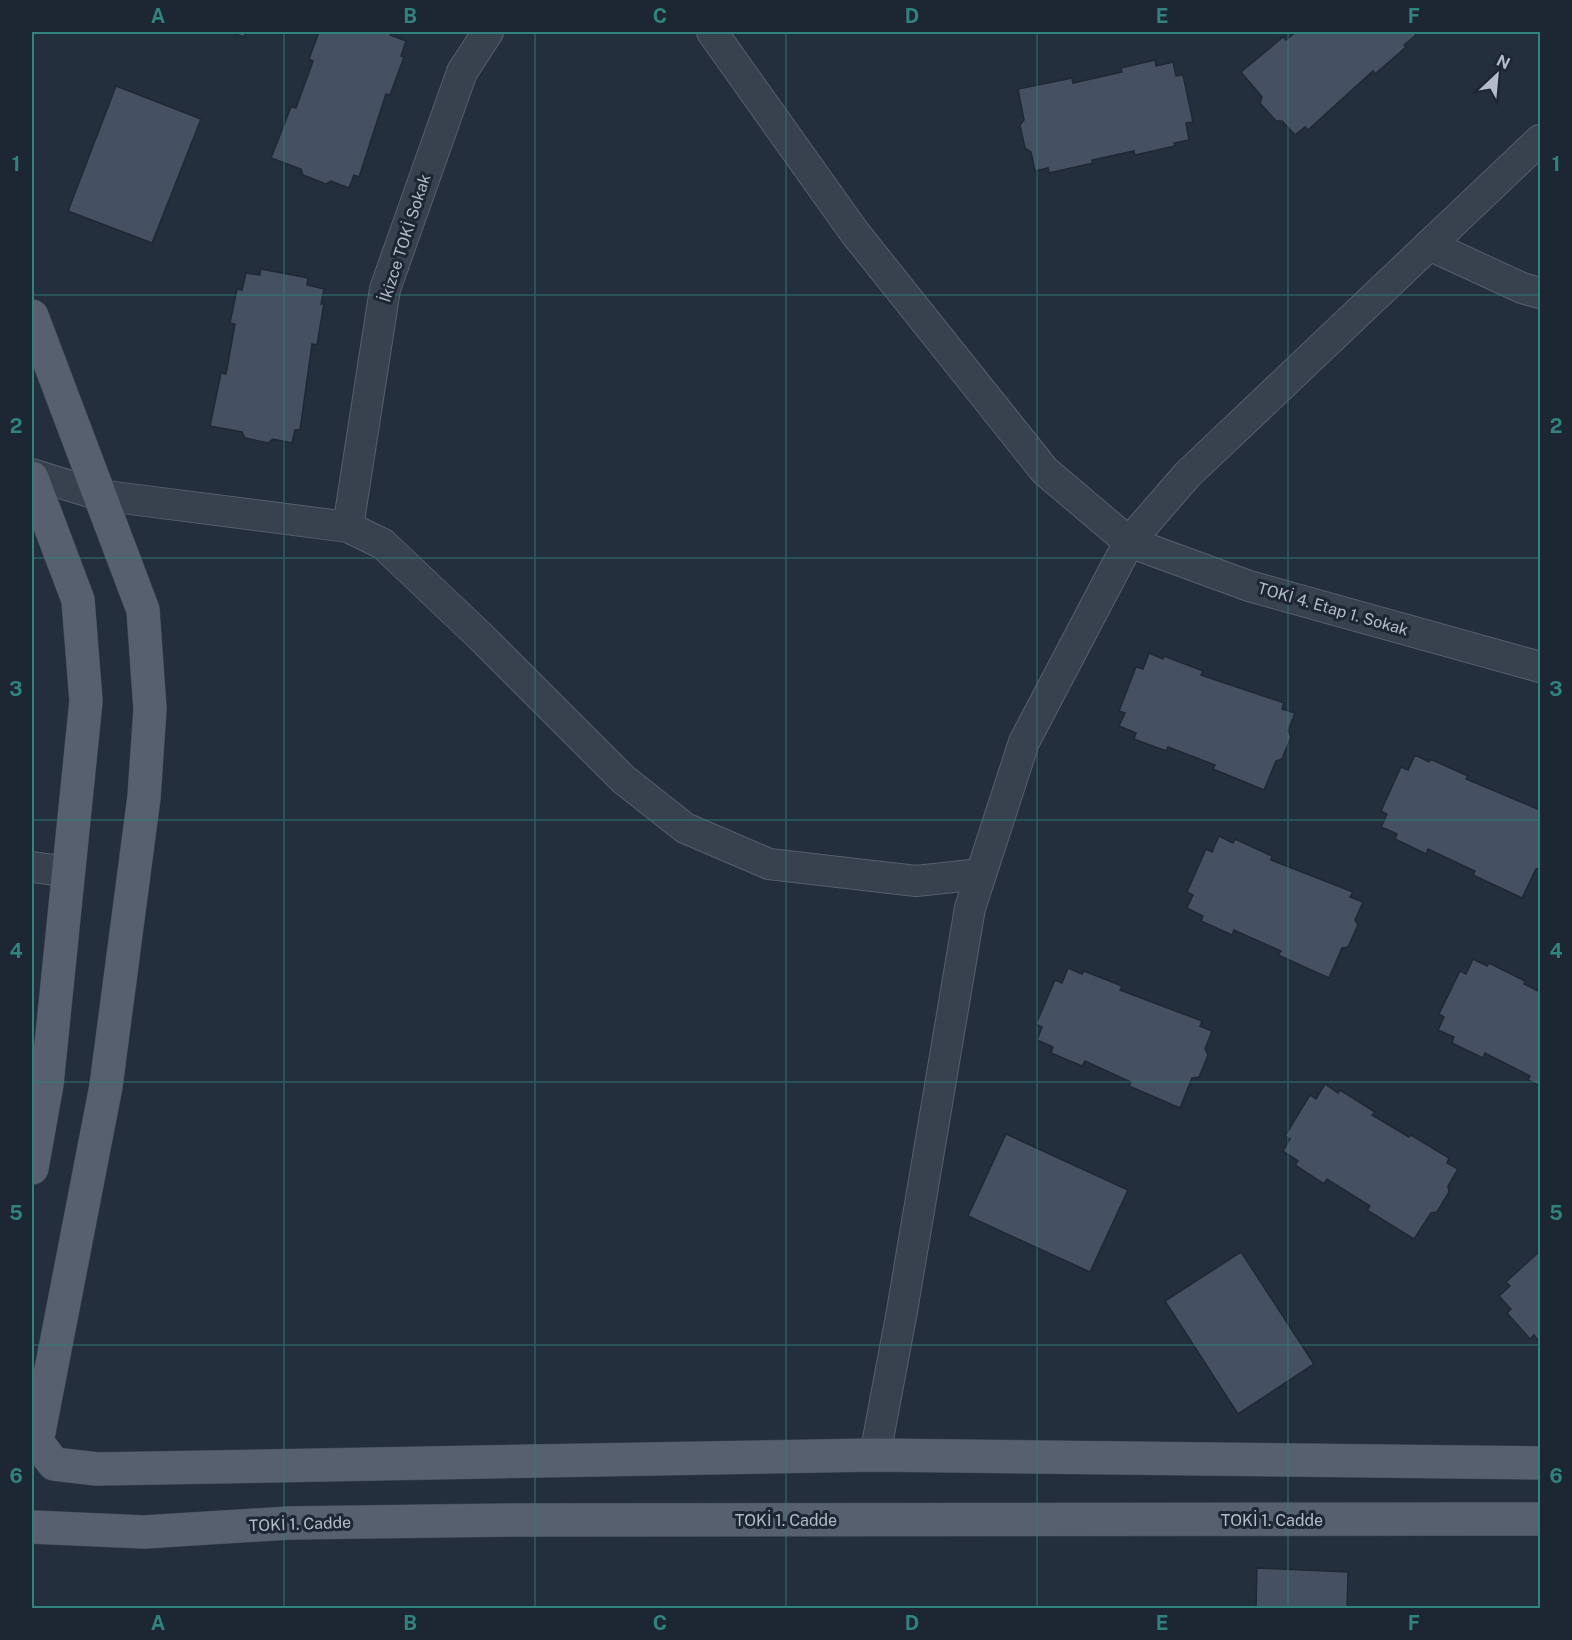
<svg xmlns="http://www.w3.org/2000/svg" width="1572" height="1640" font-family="'Public Sans',sans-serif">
	<rect width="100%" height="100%" fill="#242f3e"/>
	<g fill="#455162" stroke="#1f2835" stroke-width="1.5">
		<polygon points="230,32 246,32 244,37"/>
		<polygon points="319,32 392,32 390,35 406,41 401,56 404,57 390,95 386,94 359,177 354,175 349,188 331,181 326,184 303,175 301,169 271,158 291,107 296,108 313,61 309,59"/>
		<polygon points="1296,32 1413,32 1416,35 1404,45 1406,47 1375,74 1373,71 1308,130 1305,127 1295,135 1282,121 1276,121 1260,103 1262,97 1241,72 1283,37 1286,40"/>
		<polygon points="1155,60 1156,66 1173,62 1176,76 1183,75 1193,122 1186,123 1189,140 1174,143 1175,146 1135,155 1134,151 1092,160 1093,163 1049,173 1048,168 1035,171 1031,152 1025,148 1020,125 1024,120 1018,89 1072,78 1073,83 1122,72 1121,68"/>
		<polygon points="116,86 201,119 152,243 68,211"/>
		<polygon points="261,269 308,278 307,285 324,289 321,304 324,304 317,345 312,344 300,430 295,430 292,443 273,439 268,443 245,438 242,432 210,426 221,373 226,374 235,324 230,323 237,289 242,290 246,273 260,275"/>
		<polygon points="1149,653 1163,659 1164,656 1203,671 1201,675 1284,703 1282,709 1295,713 1288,731 1291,737 1282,759 1276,761 1264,790 1213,769 1215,765 1168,747 1166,751 1134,739 1136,733 1119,726 1125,713 1119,711 1136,667 1143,669"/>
		<polygon points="1415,755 1429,762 1430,759 1468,776 1466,779 1540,810 1540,868 1536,869 1522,898 1473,875 1475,871 1428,849 1426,854 1395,839 1397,834 1381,827 1387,814 1381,811 1401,767 1408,770"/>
		<polygon points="1219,836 1233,843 1235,839 1272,856 1271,860 1353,892 1350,897 1363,902 1355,920 1358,925 1348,947 1342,948 1329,978 1278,955 1281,951 1234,930 1232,935 1201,921 1203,916 1187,908 1193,895 1187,892 1206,849 1212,852"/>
		<polygon points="1473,959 1487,966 1489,963 1525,981 1524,984 1540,992 1540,1086 1528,1080 1530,1076 1485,1053 1483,1058 1452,1043 1454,1037 1438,1030 1444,1017 1439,1014 1460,971 1466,974"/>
		<polygon points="1068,968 1082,974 1084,971 1122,986 1120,990 1202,1021 1200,1026 1212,1031 1205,1049 1208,1055 1199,1077 1192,1078 1180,1108 1129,1086 1131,1082 1085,1061 1082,1066 1051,1053 1053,1047 1037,1040 1042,1027 1036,1024 1055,980 1062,983"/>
		<polygon points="1325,1084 1338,1093 1340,1090 1375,1112 1372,1115 1409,1137 1411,1135 1449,1158 1447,1163 1458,1169 1448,1186 1449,1192 1437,1212 1431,1213 1414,1239 1367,1210 1370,1206 1327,1179 1324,1184 1295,1165 1298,1161 1283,1151 1290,1139 1285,1136 1310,1095 1316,1099"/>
		<polygon points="1006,1134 1128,1190 1090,1272 968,1216"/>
		<polygon points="1540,1251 1540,1343 1534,1335 1530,1339 1507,1313 1511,1309 1499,1296 1510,1286 1506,1282"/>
		<polygon points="1241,1252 1314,1364 1238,1414 1165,1301"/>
		<polygon points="1257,1568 1348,1572 1347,1608 1256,1608"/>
	</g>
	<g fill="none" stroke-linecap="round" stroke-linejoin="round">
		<defs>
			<g id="minor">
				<polyline points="712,32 855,233 1045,471 1129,542 1249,586 1540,667"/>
				<polyline points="1429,245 1522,288 1540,293"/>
				<polyline points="32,474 99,495 348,527 383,544 481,637 623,779 685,828 769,864 916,881 981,874"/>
				<polyline points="348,527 385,289 462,72 488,32"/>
				<polyline points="32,867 69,872"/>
				<polyline points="875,1455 902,1311 970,908 1024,742 1129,542 1187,475 1540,140"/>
			</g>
			<g id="major">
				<polyline points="32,316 143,610 150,709 144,797 106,1086 37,1442 54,1464 97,1469 875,1455 1540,1463"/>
				<polyline points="32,478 78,600 86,701 47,1084 32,1168"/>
				<polyline points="32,1527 144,1532 289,1523 517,1520 1540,1519"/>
			</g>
		</defs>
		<use href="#minor" stroke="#565f6c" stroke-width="32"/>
		<use href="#major" stroke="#414a57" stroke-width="34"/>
		<use href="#minor" stroke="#38414e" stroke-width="30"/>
		<use href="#major" stroke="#56606e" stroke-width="33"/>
	</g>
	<path fill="none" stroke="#308480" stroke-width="1.5" stroke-opacity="0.55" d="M284,32v1576M535,32v1576M786,32v1576M1037,32v1576M1288,32v1576M32,295h1508M32,558h1508M32,820h1508M32,1082h1508M32,1345h1508"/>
	<g text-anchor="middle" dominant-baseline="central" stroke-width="6" stroke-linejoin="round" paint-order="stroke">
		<g font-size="16" fill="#b4bcc9" stroke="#1d2633">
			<text transform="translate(405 238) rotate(-72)">İkizce TOKİ Sokak</text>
			<text transform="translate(1333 609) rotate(16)">TOKİ 4. Etap 1. Sokak</text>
			<text x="786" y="1520">TOKİ 1. Cadde</text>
			<text x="1272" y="1520">TOKİ 1. Cadde</text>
			<text transform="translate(300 1524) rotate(-2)">TOKİ 1. Cadde</text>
		</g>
	</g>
	<rect width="1572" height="1640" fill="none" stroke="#1d2633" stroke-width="66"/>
	<g transform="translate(1497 75) rotate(26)" stroke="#1d2633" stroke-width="4.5" paint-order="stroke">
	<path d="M0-4.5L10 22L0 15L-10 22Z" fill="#b4bcc9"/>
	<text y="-9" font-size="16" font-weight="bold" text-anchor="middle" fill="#b4bcc9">N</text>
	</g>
	<rect x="33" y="33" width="1506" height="1574" fill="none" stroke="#308480" stroke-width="2"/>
	<g font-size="20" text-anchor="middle" font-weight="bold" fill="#308480">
		<text x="158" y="23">A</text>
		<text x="410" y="23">B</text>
		<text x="660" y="23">C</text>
		<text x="912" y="23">D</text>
		<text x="1162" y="23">E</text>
		<text x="1414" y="23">F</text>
		<text x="16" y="171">1</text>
		<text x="1556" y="171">1</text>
		<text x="16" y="433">2</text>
		<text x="1556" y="433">2</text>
		<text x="16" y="696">3</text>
		<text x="1556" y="696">3</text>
		<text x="16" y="958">4</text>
		<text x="1556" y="958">4</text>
		<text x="16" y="1220">5</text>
		<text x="1556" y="1220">5</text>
		<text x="16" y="1483">6</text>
		<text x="1556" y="1483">6</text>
		<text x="158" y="1630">A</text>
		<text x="410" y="1630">B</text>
		<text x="660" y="1630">C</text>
		<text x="912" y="1630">D</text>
		<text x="1162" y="1630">E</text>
		<text x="1414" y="1630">F</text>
	</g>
</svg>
